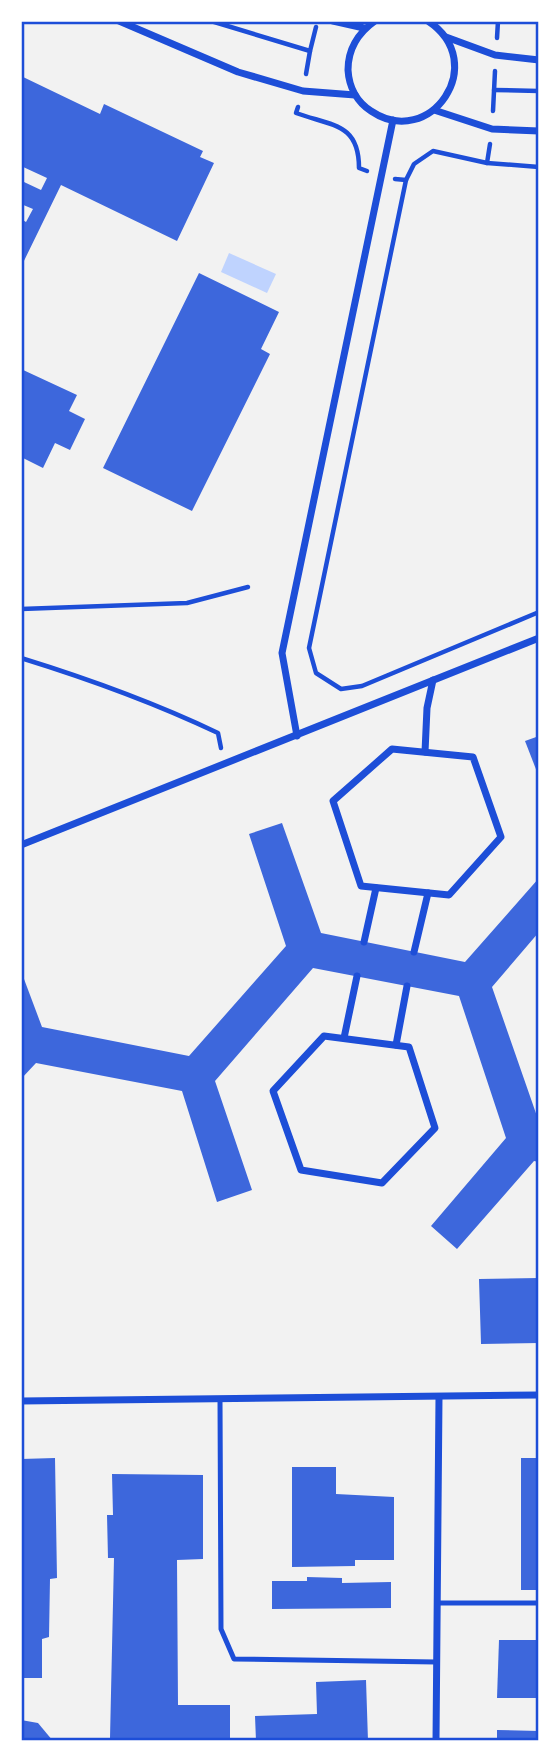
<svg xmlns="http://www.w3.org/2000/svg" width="560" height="1762" font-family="Karla,sans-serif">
	<rect width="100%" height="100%" fill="#f2f2f2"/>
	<polygon fill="#bfd3fe" points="229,253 276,274 267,293 221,272"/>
	<g fill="#3d67dc">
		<polygon points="21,76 100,114 104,104 203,151 200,157 214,163 177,241 61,185 21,267 21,219 26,222 33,209 21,204 21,187 24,182 41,190 47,178 21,166"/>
		<polygon points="199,273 279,312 261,349 270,354 192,511 103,468"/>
		<polygon points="21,369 77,395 69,411 85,419 70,450 55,443 43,468 21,457"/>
		<polygon points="539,736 539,777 525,741"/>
		<polygon points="282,823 321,933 465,962 539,878 539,932 492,987 539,1122 539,1162 534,1161 457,1249 431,1226 506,1138 459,996 313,968 215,1081 252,1190 217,1202 182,1091 36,1063 21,1079 21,971 42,1027 189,1056 286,946 249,834"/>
		<polygon points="539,1278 539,1343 481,1344 479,1279"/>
		<polygon points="55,1458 57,1578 50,1579 49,1637 42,1639 42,1678 21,1678 21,1459"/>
		<rect x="521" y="1458" width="18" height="132"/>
		<polygon points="292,1467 336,1467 336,1494 394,1497 394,1560 355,1560 355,1566 292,1567"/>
		<polygon points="112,1474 203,1475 203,1559 177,1560 178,1705 230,1705 230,1741 114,1741 110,1738 114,1558 108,1558 107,1515 113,1515"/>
		<polygon points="307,1577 342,1578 342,1583 391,1582 391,1608 272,1609 272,1581 307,1581"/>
		<polygon points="499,1640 539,1640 539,1698 497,1698"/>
		<polygon points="366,1680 368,1741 256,1741 255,1716 317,1714 316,1682"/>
		<polygon points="21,1720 38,1723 53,1741 21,1741"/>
		<polygon points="497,1730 539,1731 539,1741 497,1741"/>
	</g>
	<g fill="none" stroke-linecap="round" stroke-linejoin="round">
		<g stroke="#1d4ed8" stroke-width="4.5">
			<polyline points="211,21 310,51 316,27"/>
			<polyline points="497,38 498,21"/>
			<polyline points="306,74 310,51"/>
			<polyline points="494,90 539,91"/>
			<path d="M298,107l-2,6c36,13 63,10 63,55l8,3"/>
			<polyline points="493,111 495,71"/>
			<polyline points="490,144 487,163 539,167"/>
			<polyline points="395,179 406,180 414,164 433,151 487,163"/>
			<polyline points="406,180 309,648 316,673 341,689 362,686 539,612"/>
			<polyline points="21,609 187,603 248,587"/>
			<path d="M21,658c68,21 134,45 197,75l3,15"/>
		</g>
		<g stroke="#1d4ed8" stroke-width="5">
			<polyline points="220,1399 221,1629 234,1659 436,1662"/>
			<polyline points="437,1603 539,1603"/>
		</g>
		<g stroke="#1d4ed8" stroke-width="7">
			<polyline points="119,21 238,72 303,91 355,95"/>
			<polyline points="333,21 364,28"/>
			<path d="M375,21c-17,12 -27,28 -27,49 1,17 9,32 23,41 59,40 120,-48 57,-90"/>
			<polyline points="446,37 495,55 539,60"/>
			<polyline points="434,110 492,129 539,131"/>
			<polyline points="297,736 282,653 393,120"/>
			<polygon points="392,749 473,757 501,837 449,895 361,886 333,801"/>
			<polyline points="425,752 427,708 433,680"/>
			<polyline points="21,845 539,638"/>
			<polyline points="364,942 376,888"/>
			<polyline points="414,952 428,893"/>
			<polygon points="324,1036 409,1047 435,1128 382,1183 301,1170 273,1091"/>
			<polyline points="344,1038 357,976"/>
			<polyline points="396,1045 407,986"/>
			<polyline points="21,1401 539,1395"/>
			<polyline points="436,1741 439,1397"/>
		</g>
	</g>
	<rect width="560" height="1762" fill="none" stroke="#ffffff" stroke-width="46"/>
	<rect x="23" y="23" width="514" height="1716" fill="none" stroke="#1d4ed8" stroke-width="2.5"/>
</svg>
